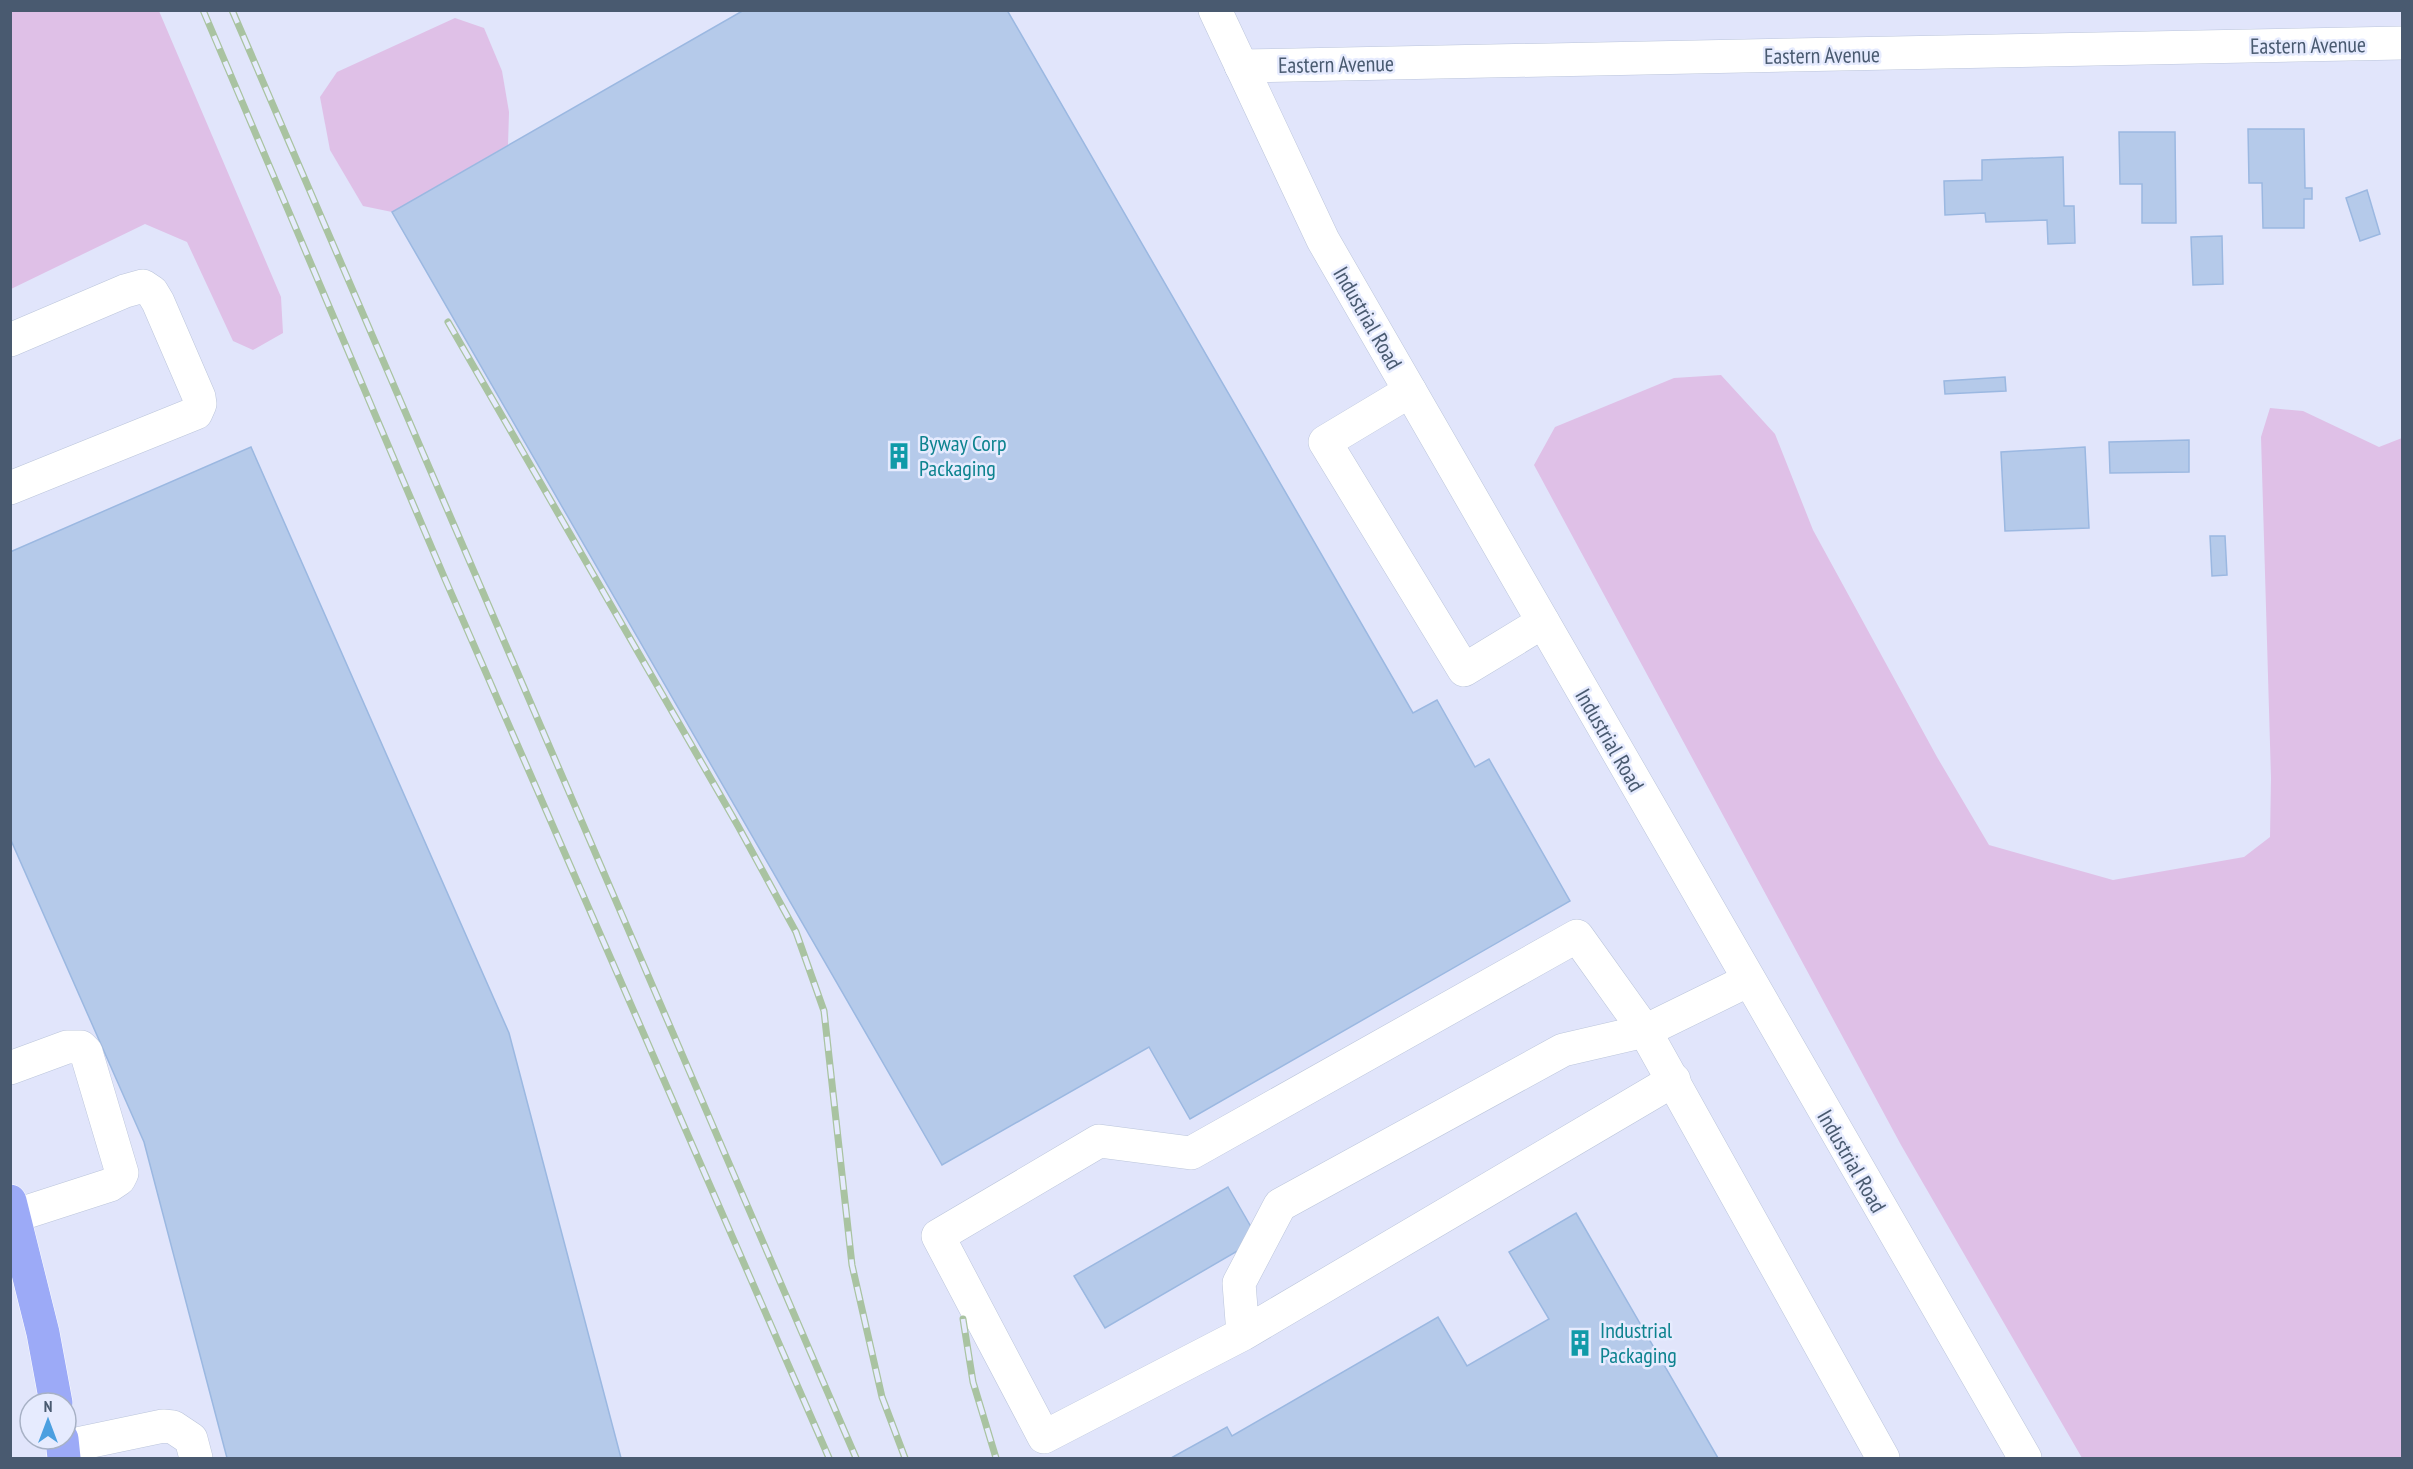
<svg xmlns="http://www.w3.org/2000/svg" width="2413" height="1469" font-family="'PT Sans Narrow',sans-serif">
	<rect width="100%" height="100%" fill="#e1e5fb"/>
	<g fill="#dfc0e7">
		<polygon points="11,10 159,11 281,297 283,333 253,350 233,341 187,242 145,224 11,289"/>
		<polygon points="455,18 484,28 502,71 509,112 508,145 392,212 363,206 330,150 320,97 337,72"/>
		<polygon points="1721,375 1775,434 1813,530 1937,757 1989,845 2113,880 2244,857 2270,837 2271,778 2261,437 2270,408 2303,411 2379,447 2402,438 2402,1458 2082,1458 1901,1145 1534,465 1555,427 1674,378"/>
	</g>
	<g fill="#b5caea" stroke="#9bb8e1" stroke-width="1.5">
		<polygon points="744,10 1007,10 1413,713 1437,700 1475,767 1489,759 1570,901 1190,1119 1149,1047 942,1165 392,212"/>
		<polygon points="2248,129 2304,129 2305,188 2312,188 2312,199 2304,199 2304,228 2263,228 2262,183 2249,183"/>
		<polygon points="2119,132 2175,132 2176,223 2142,223 2142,184 2120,184"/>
		<polygon points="2063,157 2064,206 2074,206 2075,243 2048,244 2047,220 1986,222 1985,213 1945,215 1944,181 1982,180 1982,160"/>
		<polygon points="2367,190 2380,234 2360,241 2346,198"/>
		<polygon points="2222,236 2223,284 2193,285 2191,237"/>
		<polygon points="2005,377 2006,391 1945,394 1944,381"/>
		<polygon points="2189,440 2189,472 2110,473 2109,442"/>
		<polygon points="251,447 509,1033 621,1458 227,1458 144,1142 10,838 10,552"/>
		<polygon points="2085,447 2089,528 2005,531 2001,452"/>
		<polygon points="2210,536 2225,536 2227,575 2212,576"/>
		<polygon points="1228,1187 1258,1239 1105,1328 1074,1276"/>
		<polygon points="1576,1213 1718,1458 1171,1458 1227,1427 1232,1436 1438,1317 1467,1366 1549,1319 1509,1252"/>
	</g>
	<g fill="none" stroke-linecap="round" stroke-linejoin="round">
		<defs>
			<g id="minor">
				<polyline points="1215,10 1323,240 2025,1458"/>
				<polyline points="1241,66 2402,43"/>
				<polyline points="10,340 125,291 143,286 152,292 158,302 199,397 200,404 196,413 10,488"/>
				<polyline points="1410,391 1325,442 1464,670 1543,622"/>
				<polyline points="1749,980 1645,1031 1883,1458"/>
				<polyline points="10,1068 67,1047 81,1047 86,1052 122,1173 119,1179 110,1185 14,1216"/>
				<polyline points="1243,1334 1044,1437 938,1236 1099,1141 1191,1153 1577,936 1645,1031 1563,1050 1280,1205 1239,1283 1243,1334 1674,1080"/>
				<polyline points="63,1447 163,1426 173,1427 191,1439 196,1458"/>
			</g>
			<g id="major">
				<polyline points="10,1201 43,1333 56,1403"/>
				<polyline points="62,1439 64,1458"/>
			</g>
		</defs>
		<use href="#minor" stroke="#bbc5db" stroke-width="34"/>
		<use href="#major" stroke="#fff" stroke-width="34"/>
		<use href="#minor" stroke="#fff" stroke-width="33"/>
		<use href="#major" stroke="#9caaf7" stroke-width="33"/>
		<defs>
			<g id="rail">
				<polyline points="203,10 445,579 829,1458"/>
				<polyline points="232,10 856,1458"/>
				<polyline points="448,322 738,826 796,932 824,1011 852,1265 882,1397 905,1458"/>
				<polyline points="963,1319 973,1382 996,1458"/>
			</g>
		</defs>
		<use href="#rail" stroke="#a9c3a1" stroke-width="7"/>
		<use href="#rail" stroke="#e6ebfe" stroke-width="4.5" stroke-dasharray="14" stroke-linecap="butt"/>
	</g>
	<defs>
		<symbol id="building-bare" viewBox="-9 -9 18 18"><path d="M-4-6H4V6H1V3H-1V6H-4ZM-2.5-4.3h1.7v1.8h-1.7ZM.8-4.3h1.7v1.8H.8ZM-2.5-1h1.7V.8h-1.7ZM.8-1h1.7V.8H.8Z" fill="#0f9aa8" stroke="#e6ebfe" stroke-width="2.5" paint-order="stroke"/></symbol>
	</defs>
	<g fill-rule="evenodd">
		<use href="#building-bare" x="880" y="437" width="38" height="38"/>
		<use href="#building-bare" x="1561" y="1324" width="38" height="38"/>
	</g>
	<g text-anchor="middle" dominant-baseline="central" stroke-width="5" stroke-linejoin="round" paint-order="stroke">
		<g font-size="22" fill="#495a70" stroke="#e6ebfe">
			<text transform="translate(2308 45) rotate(-1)">Eastern Avenue</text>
			<text transform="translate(1822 55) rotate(-1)">Eastern Avenue</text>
			<text transform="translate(1336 64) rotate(-1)">Eastern Avenue</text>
			<text transform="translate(1368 318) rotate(60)">Industrial Road</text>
			<text transform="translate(1610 740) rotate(60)">Industrial Road</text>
			<text transform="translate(1852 1161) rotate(60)">Industrial Road</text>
		</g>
		<g font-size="22" fill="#0d838f" stroke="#e6ebfe" text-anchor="start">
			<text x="919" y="443">Byway Corp<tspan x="919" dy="25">Packaging</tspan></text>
			<text x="1600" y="1330">Industrial<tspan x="1600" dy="25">Packaging</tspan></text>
		</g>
	</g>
	<rect width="2413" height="1469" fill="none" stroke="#495a70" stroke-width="24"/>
	<g transform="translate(48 1421)"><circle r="28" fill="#e6ebfe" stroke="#a7b1c5" stroke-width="1.5"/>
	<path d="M0-4.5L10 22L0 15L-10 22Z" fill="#4b9fe0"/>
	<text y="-9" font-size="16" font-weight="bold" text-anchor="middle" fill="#495a70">N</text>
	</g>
</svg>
